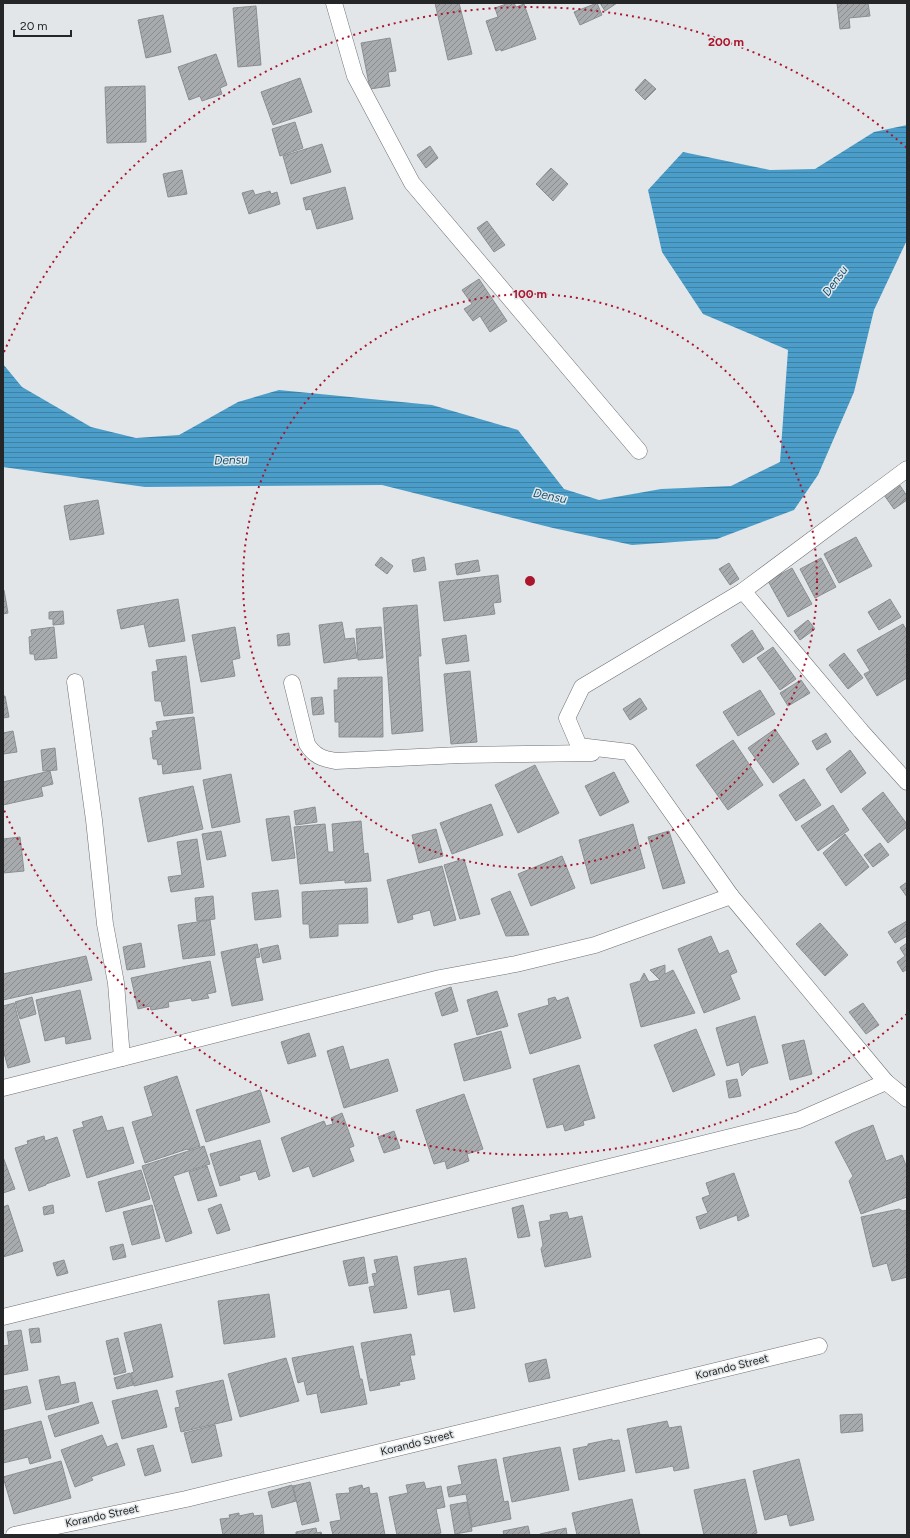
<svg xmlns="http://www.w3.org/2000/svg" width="910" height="1538" font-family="Figtree,sans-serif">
	<defs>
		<pattern id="water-rules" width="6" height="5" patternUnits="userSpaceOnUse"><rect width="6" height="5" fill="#4b9eca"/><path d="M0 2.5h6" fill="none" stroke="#3e81a4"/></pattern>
		<pattern id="building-hatch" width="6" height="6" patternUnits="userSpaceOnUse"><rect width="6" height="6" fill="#a8abad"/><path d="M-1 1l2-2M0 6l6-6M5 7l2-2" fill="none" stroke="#898b8d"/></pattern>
	</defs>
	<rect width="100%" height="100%" fill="#e2e6e8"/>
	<polygon fill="url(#water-rules)" points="907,125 907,240 874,310 854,392 818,475 794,510 717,539 632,545 553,528 382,485 145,487 3,467 3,364 22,387 91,427 136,438 179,435 238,402 279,390 432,405 518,430 564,489 599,500 661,489 731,486 780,462 788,350 703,314 662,252 648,190 683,152 770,170 815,169 874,132"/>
	<g fill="url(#building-hatch)" stroke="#8c8f91">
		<polygon points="435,3 459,3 472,54 448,60"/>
		<polygon points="509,3 514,3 516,7 524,4 536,39 501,51 501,49 496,51 486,21 498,17 495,8"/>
		<polygon points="597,3 602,15 580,25 574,12"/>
		<polygon points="600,3 617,3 605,11"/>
		<polygon points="837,3 868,3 870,16 849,18 850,28 840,29"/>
		<polygon points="256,6 261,65 238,67 233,8"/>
		<polygon points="163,15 171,52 146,58 138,20"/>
		<polygon points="390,38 396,71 388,72 390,86 370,89 361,43"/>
		<polygon points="216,54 227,85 220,88 222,94 202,101 200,96 189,100 178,67"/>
		<polygon points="300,78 312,112 273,125 261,92"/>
		<polygon points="645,79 656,89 645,100 635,90"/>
		<polygon points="145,86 146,142 107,143 105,87"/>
		<polygon points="295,122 303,148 280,156 272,129"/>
		<polygon points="322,144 331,172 291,184 283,156"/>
		<polygon points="430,146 438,158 426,168 417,155"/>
		<polygon points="551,168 568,184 553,201 536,184"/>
		<polygon points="182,170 187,194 168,197 163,174"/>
		<polygon points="345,187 353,219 317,229 311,209 306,210 303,198"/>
		<polygon points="253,190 255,195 270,191 271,194 277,192 280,204 249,214 242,193"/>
		<polygon points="487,221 505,245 494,252 477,228"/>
		<polygon points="479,279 507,321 490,332 480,316 473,321 464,309 472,304 462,290"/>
		<polygon points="899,484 907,496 907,500 894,509 884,495"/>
		<polygon points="98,500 104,534 70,540 64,506"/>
		<polygon points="856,537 872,566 839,583 824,554"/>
		<polygon points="381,557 393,566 387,574 375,565"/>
		<polygon points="424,557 426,570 414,572 412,560"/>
		<polygon points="821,558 836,587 815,598 800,569"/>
		<polygon points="478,560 480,571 457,575 455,564"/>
		<polygon points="729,563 739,579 730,585 719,569"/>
		<polygon points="792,568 812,604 788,617 768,581"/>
		<polygon points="498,575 501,602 493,603 495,614 444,621 439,582"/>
		<polygon points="3,590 4,590 8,613 3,614"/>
		<polygon points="178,599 185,641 149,647 144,624 121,629 117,610"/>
		<polygon points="890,599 901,617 879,630 868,612"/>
		<polygon points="417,605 421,656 418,656 423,731 392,734 383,608"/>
		<polygon points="63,611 64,624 53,625 53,619 49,619 49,612"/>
		<polygon points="808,620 815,629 800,640 794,631"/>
		<polygon points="342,622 345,639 354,638 357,658 324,663 319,625"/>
		<polygon points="903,624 907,631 907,641 905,642 907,644 907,678 877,696 864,674 870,671 857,650"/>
		<polygon points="54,627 57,658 35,660 34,654 30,654 29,637 32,636 31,630"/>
		<polygon points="235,627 240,658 232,660 235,676 201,682 192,635"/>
		<polygon points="381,627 383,658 358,660 356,629"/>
		<polygon points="752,630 764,649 743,663 731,645"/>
		<polygon points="289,633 290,645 278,646 277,635"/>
		<polygon points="466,635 469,661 446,664 442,639"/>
		<polygon points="773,647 796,679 780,690 757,658"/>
		<polygon points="844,653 863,678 848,689 829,665"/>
		<polygon points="186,656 193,713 164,716 161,701 155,701 152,672 158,671 156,660"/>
		<polygon points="470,671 477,742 451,744 444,674"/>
		<polygon points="382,677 383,737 339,737 339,722 335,722 334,690 338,690 338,678"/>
		<polygon points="801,680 810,693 788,706 780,693"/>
		<polygon points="760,690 775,714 738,736 723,712"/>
		<polygon points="3,696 5,696 9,717 3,718"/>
		<polygon points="322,697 324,714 313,715 311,698"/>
		<polygon points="640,698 647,709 630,720 623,709"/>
		<polygon points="194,717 201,769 163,774 162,764 158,765 157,759 153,759 150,738 153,737 152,731 158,730 156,722"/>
		<polygon points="775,729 799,764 773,783 748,748"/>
		<polygon points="13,731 17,752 3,754 3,733"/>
		<polygon points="826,733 831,742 817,750 812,741"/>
		<polygon points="733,740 763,785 728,810 696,765"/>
		<polygon points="55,748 57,770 43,771 41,750"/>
		<polygon points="850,750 866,773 841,793 826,769"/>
		<polygon points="535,765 559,813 518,833 495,785"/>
		<polygon points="50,771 53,784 41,787 43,796 3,805 3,782"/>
		<polygon points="614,772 629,802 600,816 585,786"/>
		<polygon points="231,774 240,822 212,828 203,780"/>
		<polygon points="804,779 821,805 796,821 779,795"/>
		<polygon points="193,786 203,829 148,842 139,798"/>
		<polygon points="883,792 907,824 907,827 888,843 862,809"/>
		<polygon points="491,804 503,835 452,854 440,823"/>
		<polygon points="833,805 849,830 818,851 801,826"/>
		<polygon points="315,807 317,822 296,825 294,811"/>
		<polygon points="289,816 295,858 272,861 266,819"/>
		<polygon points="361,821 364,854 368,853 371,881 345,883 345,880 300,884 294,827 325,824 328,852 334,852 332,824"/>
		<polygon points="633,824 645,868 591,884 579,840"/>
		<polygon points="436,829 443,856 419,863 412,835"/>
		<polygon points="221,831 226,856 207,860 202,834"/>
		<polygon points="669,831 685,883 663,889 648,837"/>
		<polygon points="845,834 869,867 846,886 823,853"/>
		<polygon points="20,837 24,871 3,873 3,839"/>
		<polygon points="197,839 204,887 171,892 168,877 182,875 177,842"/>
		<polygon points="880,843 889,855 873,867 864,855"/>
		<polygon points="562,856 575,888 531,906 518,874"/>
		<polygon points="464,859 480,914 460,919 444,865"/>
		<polygon points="442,866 456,920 434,926 430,910 412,915 413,919 398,923 387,880"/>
		<polygon points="907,882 907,897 900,887"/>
		<polygon points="367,888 368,923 338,924 338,936 310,938 309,924 303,924 302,892"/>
		<polygon points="278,890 281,917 255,920 252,893"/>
		<polygon points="510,891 529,935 506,936 491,899"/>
		<polygon points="213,896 215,919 197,921 195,898"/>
		<polygon points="210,920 215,955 183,959 178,925"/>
		<polygon points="907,921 907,936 895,943 888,932"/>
		<polygon points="820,923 848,955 825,976 796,944"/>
		<polygon points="711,936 719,954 728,950 737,972 730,975 740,999 704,1013 678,949"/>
		<polygon points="141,943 145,967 127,970 123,947"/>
		<polygon points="907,943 907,969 903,972 897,962 905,956 900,948"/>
		<polygon points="257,944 260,957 255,958 263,1000 232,1006 221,952"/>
		<polygon points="278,945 281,959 263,963 260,949"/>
		<polygon points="86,956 92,980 3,1000 3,974"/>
		<polygon points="210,961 216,992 207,994 209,998 192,1001 191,998 168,1002 169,1007 151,1010 150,1006 138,1009 131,978"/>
		<polygon points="665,965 665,974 673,970 695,1013 641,1027 630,984 640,981 644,973 649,982 660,980 650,970"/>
		<polygon points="451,987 458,1011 442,1016 435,993"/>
		<polygon points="80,990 91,1039 66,1044 65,1036 45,1041 36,1000"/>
		<polygon points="497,991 508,1026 477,1035 467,1000"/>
		<polygon points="32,997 36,1014 20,1019 15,1002"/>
		<polygon points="555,997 557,1001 568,997 581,1038 530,1054 518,1014 549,1005 548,999"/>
		<polygon points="14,1003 30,1062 8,1068 3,1049 3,1006"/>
		<polygon points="863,1003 879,1025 866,1034 849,1012"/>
		<polygon points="755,1016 768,1063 750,1068 742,1076 739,1062 727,1066 716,1028"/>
		<polygon points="696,1029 715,1075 673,1092 654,1045"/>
		<polygon points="501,1031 511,1068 464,1081 454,1044"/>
		<polygon points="309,1033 316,1056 288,1064 281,1042"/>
		<polygon points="804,1040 812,1074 790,1080 782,1045"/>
		<polygon points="343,1046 350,1070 388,1059 398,1091 344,1108 327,1051"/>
		<polygon points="579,1065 595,1118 583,1121 584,1125 565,1131 563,1124 547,1128 533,1079"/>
		<polygon points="177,1076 200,1146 188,1150 187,1149 145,1163 132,1122 153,1116 144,1087"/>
		<polygon points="737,1079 741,1096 729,1098 726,1081"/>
		<polygon points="260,1090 270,1122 206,1142 196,1110"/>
		<polygon points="464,1094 483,1149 467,1154 469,1161 447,1169 445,1161 434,1164 416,1110"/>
		<polygon points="342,1113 354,1146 349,1148 354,1161 313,1177 309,1166 293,1172 281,1138 324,1121 326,1126 333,1124 331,1118"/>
		<polygon points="102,1116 107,1131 123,1127 134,1163 87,1178 73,1130 84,1127 82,1122"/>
		<polygon points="873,1125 886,1161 902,1155 907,1168 907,1197 861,1214 849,1181 853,1176 835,1142 853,1133"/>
		<polygon points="394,1131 400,1148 384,1153 378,1137"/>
		<polygon points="44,1136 45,1141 57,1137 70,1176 46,1184 46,1185 29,1191 15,1148 28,1144 27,1141"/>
		<polygon points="260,1140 270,1176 259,1180 256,1171 239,1176 240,1180 220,1186 210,1154"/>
		<polygon points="204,1146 210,1164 173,1176 192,1233 166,1242 142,1166"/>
		<polygon points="3,1157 15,1189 3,1193"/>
		<polygon points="207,1166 217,1196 198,1201 189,1172"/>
		<polygon points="141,1170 150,1199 106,1212 98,1182"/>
		<polygon points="734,1173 749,1216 738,1221 737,1215 700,1229 696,1217 708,1213 702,1198 710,1195 706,1183"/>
		<polygon points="221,1204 230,1230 217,1234 208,1209"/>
		<polygon points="8,1205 23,1251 3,1257 3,1207"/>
		<polygon points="53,1205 54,1213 44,1215 43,1207"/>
		<polygon points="152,1205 160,1238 132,1245 123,1212"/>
		<polygon points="523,1205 530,1236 518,1238 512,1208"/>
		<polygon points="899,1209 903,1211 907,1210 907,1277 892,1281 887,1263 873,1267 861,1217"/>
		<polygon points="567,1212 569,1219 582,1216 591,1257 545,1267 541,1249 543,1245 539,1222 551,1220 550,1215"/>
		<polygon points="123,1244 126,1257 113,1260 110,1247"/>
		<polygon points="397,1256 407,1308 374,1313 369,1287 375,1286 372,1274 377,1273 374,1260"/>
		<polygon points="364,1257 368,1283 349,1286 343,1261"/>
		<polygon points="466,1258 475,1308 454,1312 450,1289 418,1295 414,1267"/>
		<polygon points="64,1260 68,1273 57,1276 53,1263"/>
		<polygon points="269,1294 275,1337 224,1344 218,1301"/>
		<polygon points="161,1324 173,1377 134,1386 131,1373 134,1372 124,1333"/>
		<polygon points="39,1328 41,1342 31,1343 29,1329"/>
		<polygon points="21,1330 28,1370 3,1375 3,1346 9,1345 7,1332"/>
		<polygon points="411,1334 415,1355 410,1355 415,1379 399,1382 400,1385 370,1391 361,1343"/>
		<polygon points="118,1338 126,1372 114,1375 106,1341"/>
		<polygon points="353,1346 360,1379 362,1379 367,1404 321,1413 317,1393 307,1395 304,1381 298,1383 292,1358"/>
		<polygon points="286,1358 299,1401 240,1417 228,1374"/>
		<polygon points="546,1359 550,1378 529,1382 525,1364"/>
		<polygon points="130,1373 133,1385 117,1389 114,1378"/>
		<polygon points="59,1376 61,1385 75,1382 79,1402 46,1410 39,1380"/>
		<polygon points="223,1380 232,1420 181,1432 175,1408 180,1407 176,1391"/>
		<polygon points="27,1386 31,1403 3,1410 3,1391"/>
		<polygon points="157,1390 167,1427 122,1439 112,1401"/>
		<polygon points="92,1402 99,1423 55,1437 48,1416"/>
		<polygon points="862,1414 863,1431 841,1433 840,1415"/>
		<polygon points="41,1421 51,1458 30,1464 28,1457 3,1463 3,1431"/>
		<polygon points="667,1421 669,1428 681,1426 689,1468 674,1471 673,1466 636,1473 627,1429"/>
		<polygon points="215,1425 222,1456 192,1463 184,1433"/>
		<polygon points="102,1435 107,1447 117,1443 125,1465 91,1477 93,1480 75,1487 61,1450"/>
		<polygon points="612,1439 612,1441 619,1440 625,1471 579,1480 573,1449 588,1446 588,1444"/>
		<polygon points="153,1445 161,1471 145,1476 137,1449"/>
		<polygon points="560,1447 569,1490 512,1502 503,1458"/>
		<polygon points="496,1459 504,1502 508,1501 511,1519 472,1527 466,1494 449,1497 447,1487 462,1484 458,1466"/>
		<polygon points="799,1459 814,1520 790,1526 787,1514 765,1520 753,1471"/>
		<polygon points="61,1461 71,1498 14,1514 3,1477"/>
		<polygon points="745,1479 757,1533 749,1535 704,1535 694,1490"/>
		<polygon points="310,1482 319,1521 302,1525 293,1486"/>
		<polygon points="424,1482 426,1489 441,1486 445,1507 436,1509 441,1533 432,1535 397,1535 389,1497 408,1493 406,1485"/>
		<polygon points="292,1485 296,1501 272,1508 268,1492"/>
		<polygon points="362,1485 363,1489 369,1487 370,1494 377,1493 385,1535 333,1535 330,1522 341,1520 336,1494 350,1493 349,1488"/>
		<polygon points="632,1499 640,1535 577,1535 572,1513"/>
		<polygon points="467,1502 472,1531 455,1534 450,1505"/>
		<polygon points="239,1513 239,1516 253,1513 254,1516 262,1515 264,1535 223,1535 220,1519 230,1518 229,1515"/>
		<polygon points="528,1526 530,1535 504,1535 503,1531"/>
		<polygon points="316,1528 317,1533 321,1532 322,1535 296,1535 296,1532"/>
		<polygon points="566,1528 567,1535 540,1535 540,1534"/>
	</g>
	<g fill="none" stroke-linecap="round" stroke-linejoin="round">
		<defs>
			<g id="street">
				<polyline points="334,3 355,76 412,183 639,451"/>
				<polyline points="907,469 743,591 582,687 567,718 579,746 629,752 731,896 886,1082 907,1099"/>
				<polyline points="743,591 861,731 907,782"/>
				<polyline points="75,682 94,820 105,924 116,983 122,1058"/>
				<path d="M292,683l15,61c7,12 16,15 29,17l124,-6 132,-2"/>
				<polyline points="3,1088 440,978 516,964 595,945 731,896"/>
				<polyline points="3,1317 799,1120 886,1082"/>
				<polyline points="14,1535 186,1499 819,1346"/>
			</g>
		</defs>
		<use href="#street" stroke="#6d7072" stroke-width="17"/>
		<use href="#street" stroke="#fff" stroke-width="16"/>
	</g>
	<g fill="none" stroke="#ab162f" stroke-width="2" stroke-dasharray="2 4">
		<circle cx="530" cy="581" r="287"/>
		<path d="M907 1014A574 574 0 0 1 4 810M4 352A574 574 0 0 1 907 148"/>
	</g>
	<g text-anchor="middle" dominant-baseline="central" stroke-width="3" stroke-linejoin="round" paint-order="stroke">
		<g font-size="11" fill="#252627" stroke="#e2e6e8">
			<text transform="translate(732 1367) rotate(-14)">Korando Street</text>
			<text transform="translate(417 1443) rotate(-14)">Korando Street</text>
			<text transform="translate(102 1516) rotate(-12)">Korando Street</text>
		</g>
		<g font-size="12" font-style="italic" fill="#155675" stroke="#e2e6e8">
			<text transform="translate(835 281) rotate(-54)">Densu</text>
			<text transform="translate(231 460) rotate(-2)">Densu</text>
			<text transform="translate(550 496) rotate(12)">Densu</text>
		</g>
	</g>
	<circle cx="530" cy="581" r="6" fill="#ab162f" stroke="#e2e6e8" stroke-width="2"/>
	<g font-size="12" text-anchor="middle" font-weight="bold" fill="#ab162f" stroke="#e2e6e8" stroke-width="3" stroke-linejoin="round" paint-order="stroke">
		<text x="726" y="46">200 m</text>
		<text x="530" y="298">100 m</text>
	</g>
	<rect width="910" height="1538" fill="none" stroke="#252627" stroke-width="8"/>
	<path d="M14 30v6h57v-6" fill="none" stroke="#252627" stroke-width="2"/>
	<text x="20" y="30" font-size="12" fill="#252627" stroke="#e2e6e8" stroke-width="3" paint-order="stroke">20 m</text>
</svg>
